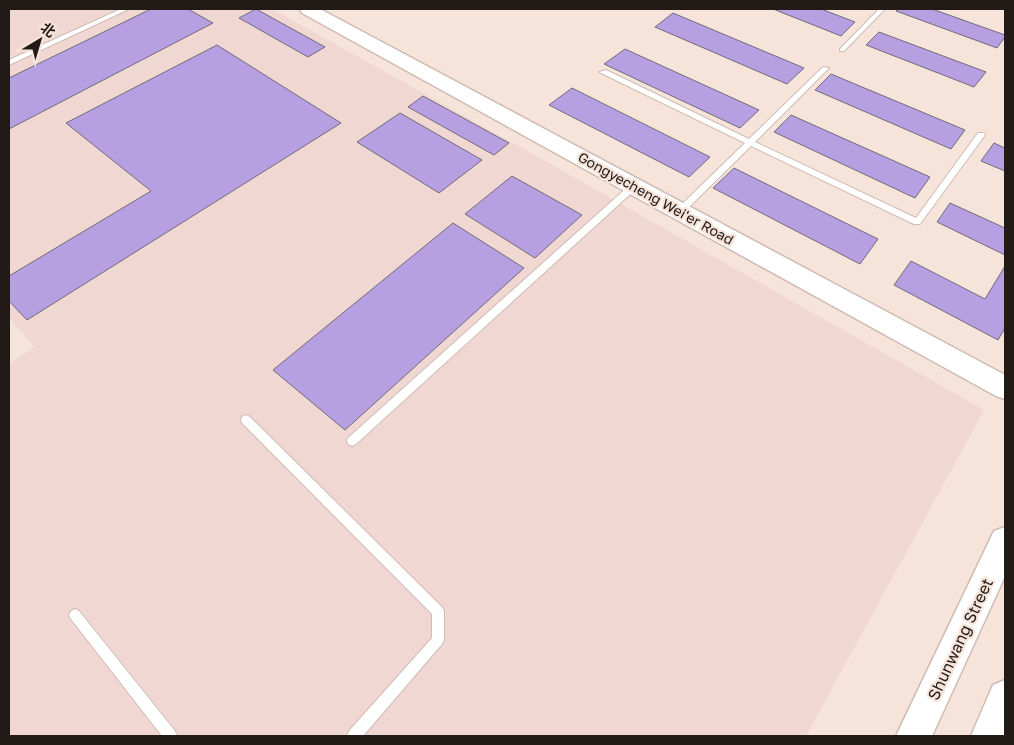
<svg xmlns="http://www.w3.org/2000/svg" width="1014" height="745" font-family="'Golos Text','Noto Sans SC',sans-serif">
	<rect width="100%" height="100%" fill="#f6e4db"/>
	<polygon fill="#f1d7d1" points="9,9 272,9 533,154 984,410 806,736 9,736 9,364 34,347 9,318"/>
	<g fill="#b6a0e2" stroke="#6f6b79">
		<polygon points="151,9 188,9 213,23 9,129 9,78"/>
		<polygon points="256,9 325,47 308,57 239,18"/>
		<polygon points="773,9 821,9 855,22 841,36"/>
		<polygon points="898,9 932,9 1005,35 1005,37 997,48 896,11"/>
		<polygon points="673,13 804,68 787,84 655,27"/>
		<polygon points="879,32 986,72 974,87 866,45"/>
		<polygon points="217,45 341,123 27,320 9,301 9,276 151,191 66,123"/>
		<polygon points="625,49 759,110 740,128 604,64"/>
		<polygon points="831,74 965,130 951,149 815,90"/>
		<polygon points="572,88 710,157 689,177 549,105"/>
		<polygon points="423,96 509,143 494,155 408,107"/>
		<polygon points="400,113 482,160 439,193 357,142"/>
		<polygon points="791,115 930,177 915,198 774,132"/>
		<polygon points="994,143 1005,148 1005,171 981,161"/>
		<polygon points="734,168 878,239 860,264 713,188"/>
		<polygon points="512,176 582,215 535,258 465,214"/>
		<polygon points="950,203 1005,228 1005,255 937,222"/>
		<polygon points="453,223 524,268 345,430 273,370"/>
		<polygon points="911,261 985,299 1005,266 1005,328 998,340 894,285"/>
	</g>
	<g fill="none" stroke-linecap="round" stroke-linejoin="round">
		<defs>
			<g id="service">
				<polygon points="121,9 129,9 9,65 9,60"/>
				<polygon points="879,9 885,9 844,51 840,51 840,49"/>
				<polygon points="823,67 829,68 755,142 916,218 978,133 984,133 985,135 920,224 914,224 751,146 683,213 677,213 677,209 745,143 599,72 606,70 749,139"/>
				<polygon points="634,183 638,186 637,188 356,444 352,446 348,444 347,441 348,438 631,184"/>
				<polygon points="246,415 250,417 442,607 444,611 444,640 442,644 363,736 347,736 349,731 432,638 432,614 242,423 241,420 242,417"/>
				<polygon points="75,609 79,611 175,731 177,736 162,736 71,619 69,615 71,611"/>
			</g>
			<g id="tertiary">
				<polygon points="300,9 320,9 1005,375 1005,399 996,396 302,13"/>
				<polygon points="1005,527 1005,576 932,736 896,736 994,531"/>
				<polygon points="1005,680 1005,736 971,736 993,685"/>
			</g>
		</defs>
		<use href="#service" stroke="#cebcb4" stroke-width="2"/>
		<use href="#tertiary" stroke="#cebcb4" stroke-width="3"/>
		<use href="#service" fill="#fff" fill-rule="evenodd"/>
		<use href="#tertiary" fill="#fff" fill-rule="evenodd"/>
	</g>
	<g text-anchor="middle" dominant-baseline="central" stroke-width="4.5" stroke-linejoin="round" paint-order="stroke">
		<g font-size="14" fill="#211a17" stroke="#f6e4db">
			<text transform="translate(656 198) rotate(29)">Gongyecheng Wei'er Road</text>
		</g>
		<g font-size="16" fill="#211a17" stroke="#f6e4db">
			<text transform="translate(960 639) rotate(-65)">Shunwang Street</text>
		</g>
	</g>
	<rect width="1014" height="745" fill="none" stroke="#211a17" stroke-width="20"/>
	<g transform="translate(40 40) rotate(38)" stroke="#f6e4db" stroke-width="4" paint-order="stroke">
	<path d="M0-4L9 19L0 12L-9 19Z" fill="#211a17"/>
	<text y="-8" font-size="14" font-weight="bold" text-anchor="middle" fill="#211a17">北</text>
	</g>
</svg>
